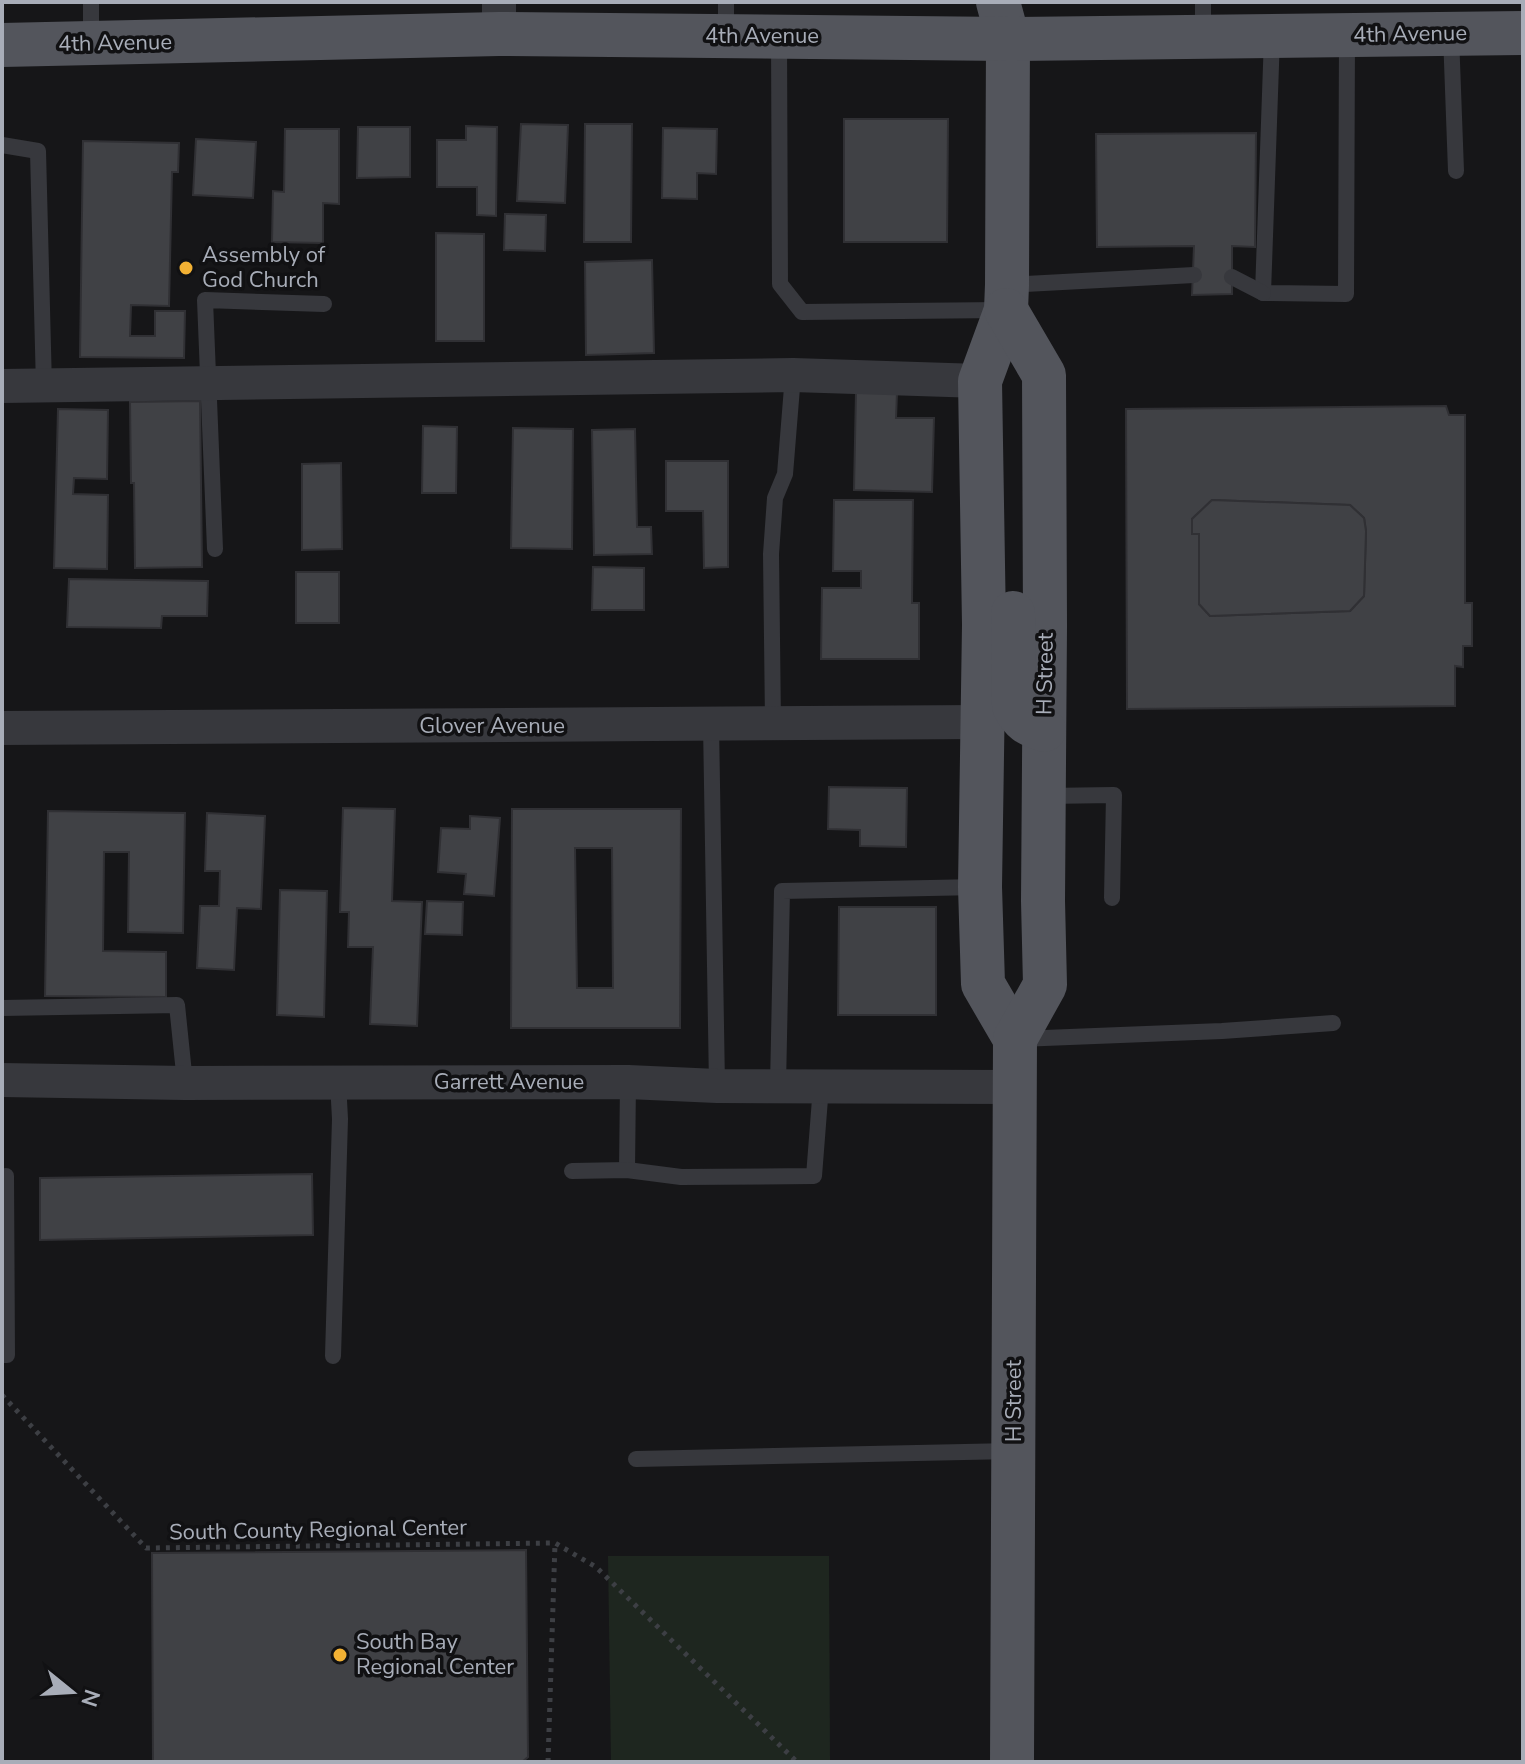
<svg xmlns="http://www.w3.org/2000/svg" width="1525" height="1764" font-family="'Nunito Sans',sans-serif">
	<rect width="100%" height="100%" fill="#161618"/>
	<polygon fill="#1e261f" points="608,1556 829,1556 830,1762 611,1762"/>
	<g fill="#404145" stroke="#303034" stroke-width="2" fill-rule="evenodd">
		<polygon points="844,119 948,119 947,242 844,242"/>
		<polygon points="521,124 568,125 565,203 517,201"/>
		<polygon points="585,124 632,124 631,242 584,242"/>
		<polygon points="466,126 497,127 496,216 477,215 477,187 437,187 437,140 466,140"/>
		<polygon points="358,127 410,127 410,177 357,178"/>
		<polygon points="663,128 717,129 716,174 697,173 697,199 662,198"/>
		<polygon points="285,129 339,129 339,204 323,203 323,243 272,242 273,191 284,192"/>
		<polygon points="1256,133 1255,247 1232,246 1232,294 1192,295 1194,246 1097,247 1096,134"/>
		<polygon points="196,139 256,142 253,198 193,195"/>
		<polygon points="83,141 179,143 178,172 172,172 169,306 131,305 130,336 155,336 155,311 185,311 184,358 80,357"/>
		<polygon points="505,214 546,215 545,251 504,250"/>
		<polygon points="436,233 484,234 484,341 436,341"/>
		<polygon points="652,260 654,353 586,355 585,262"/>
		<polygon points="856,392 897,393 896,418 934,418 932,492 854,490"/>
		<polygon points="200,401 202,567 135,568 134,483 131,483 130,402"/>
		<path d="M1446,406l3,9h16v188h7v43h-9v21l-8,-1v40l-328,3 -1,-300zM1212,500l138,5 14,13 2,13 -2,65 -14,15 -140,5 -11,-12v-70h-7v-15z"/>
		<polygon points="58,409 108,410 107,479 74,478 73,494 108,495 107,569 54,568"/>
		<polygon points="423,426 457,427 456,493 422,493"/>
		<polygon points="513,428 573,429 572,549 511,548"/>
		<polygon points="635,429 637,527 651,527 652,554 594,555 592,430"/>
		<polygon points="666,461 728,461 728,567 704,568 703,511 666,511"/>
		<polygon points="341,463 342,549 302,550 302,464"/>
		<polygon points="834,500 913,500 912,603 919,603 919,659 821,659 822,588 861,588 861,571 833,571"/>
		<polygon points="1212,500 1350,505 1364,518 1366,531 1364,596 1350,611 1210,616 1199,604 1199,534 1192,534 1192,519"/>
		<polygon points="593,567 644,568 644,610 592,610"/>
		<rect x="296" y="572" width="43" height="51"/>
		<polygon points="69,579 208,581 207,616 162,616 161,628 67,627"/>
		<polygon points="829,787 907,788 906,847 860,846 860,830 828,829"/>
		<polygon points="343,808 395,809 392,901 422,902 417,1026 370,1024 373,947 348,947 349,912 340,912"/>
		<path d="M512,809h169l-1,219h-169zM575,848h37l1,140h-36z"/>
		<polygon points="48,811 185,813 183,933 128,932 129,852 104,852 103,951 166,952 166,997 45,996"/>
		<polygon points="207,813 265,816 261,909 237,908 234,970 197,968 200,906 219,906 220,871 205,871"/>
		<polygon points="470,816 500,818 494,896 464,894 466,874 438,872 441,828 470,829"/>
		<polygon points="280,890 327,891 324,1017 277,1015"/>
		<polygon points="427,901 463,902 462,935 425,934"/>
		<polygon points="839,907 936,907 936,1015 838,1015"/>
		<polygon points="312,1174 313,1235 40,1240 40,1178"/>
		<polygon points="526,1550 528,1757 522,1762 153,1762 152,1553"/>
	</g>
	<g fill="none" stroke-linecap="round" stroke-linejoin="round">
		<g stroke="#3d3f44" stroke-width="5" stroke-dasharray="4 6" stroke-linecap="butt">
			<polyline points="2,1395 146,1548 555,1543 596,1567 797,1762"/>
			<polyline points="548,1762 555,1543"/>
		</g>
		<g stroke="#37383d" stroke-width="16">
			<polyline points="91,2 91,43"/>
			<polyline points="726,2 726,36"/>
			<polyline points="1203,2 1203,36"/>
			<polyline points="1451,35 1456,171"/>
			<polyline points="779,37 780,284 802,312 1001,310"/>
			<polyline points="1272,37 1263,293 1346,294 1347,36"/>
			<polyline points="2,145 38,151 44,387"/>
			<polyline points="1232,277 1263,293"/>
			<polyline points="1007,285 1194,275"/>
			<polyline points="215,549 205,300 324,304"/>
			<polyline points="773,723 771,554 775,498 785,474 793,375"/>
			<polyline points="711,724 717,1086"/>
			<polyline points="1046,796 1114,795 1112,898"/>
			<polyline points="2,1008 177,1005 185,1083"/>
			<polyline points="1019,1039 1222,1031 1333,1023"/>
			<polyline points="778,1086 782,891 979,887"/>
			<polyline points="627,1170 628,1082"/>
			<polyline points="572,1171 627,1170 681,1177 814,1176 821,1086"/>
			<polyline points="2,1355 7,1355 6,1176"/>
			<polyline points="333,1356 340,1119 338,1082"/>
			<polyline points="636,1459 1012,1451"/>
		</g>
		<g stroke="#37383d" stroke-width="34">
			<polyline points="499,2 499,34"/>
			<polyline points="2,386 793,375 980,381"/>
			<polyline points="2,728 982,722"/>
			<polyline points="2,1080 185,1083 628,1082 717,1086 1015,1087"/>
		</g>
		<g stroke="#53555c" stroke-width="44">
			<polyline points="998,2 1008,39 1007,285 1006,310 980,381 984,625 980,887 983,984 1015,1039"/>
			<polyline points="2,45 499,34 1008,39 1523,33"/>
			<polyline points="1006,310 1044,375 1045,626 1043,901 1045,985 1015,1039 1012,1762"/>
			<path d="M1013,613l1,93c8,16 14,18 30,24"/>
		</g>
	</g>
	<g fill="#f2b134" stroke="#111113" stroke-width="3">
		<circle cx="186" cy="268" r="8"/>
		<circle cx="340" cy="1655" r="8"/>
	</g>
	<g text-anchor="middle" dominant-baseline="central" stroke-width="7" stroke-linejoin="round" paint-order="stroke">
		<g font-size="22" fill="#a8adb8" stroke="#111113">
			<text transform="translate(1410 34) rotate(-1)">4th Avenue</text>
			<text x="762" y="36">4th Avenue</text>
			<text transform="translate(115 43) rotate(-1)">4th Avenue</text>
			<text transform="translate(1045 674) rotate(-89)">H Street</text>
			<text x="492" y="726">Glover Avenue</text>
			<text x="509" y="1082">Garrett Avenue</text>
			<text transform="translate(1014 1401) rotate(-90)">H Street</text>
			<text transform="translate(318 1530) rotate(-1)">South County Regional Center</text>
		</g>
		<g font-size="22" fill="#a8adb8" stroke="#111113" text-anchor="start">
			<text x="202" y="255">Assembly of<tspan x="202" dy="25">God Church</tspan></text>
			<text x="356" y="1642">South Bay<tspan x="356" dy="25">Regional Center</tspan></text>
		</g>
	</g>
	<rect width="1525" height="1764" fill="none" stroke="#a8adb8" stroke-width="8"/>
	<g transform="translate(72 1692) rotate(108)" stroke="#111113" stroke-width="6" paint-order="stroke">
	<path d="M0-6L14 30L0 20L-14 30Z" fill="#a8adb8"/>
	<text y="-12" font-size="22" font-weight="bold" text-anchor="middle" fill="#a8adb8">N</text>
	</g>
</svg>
